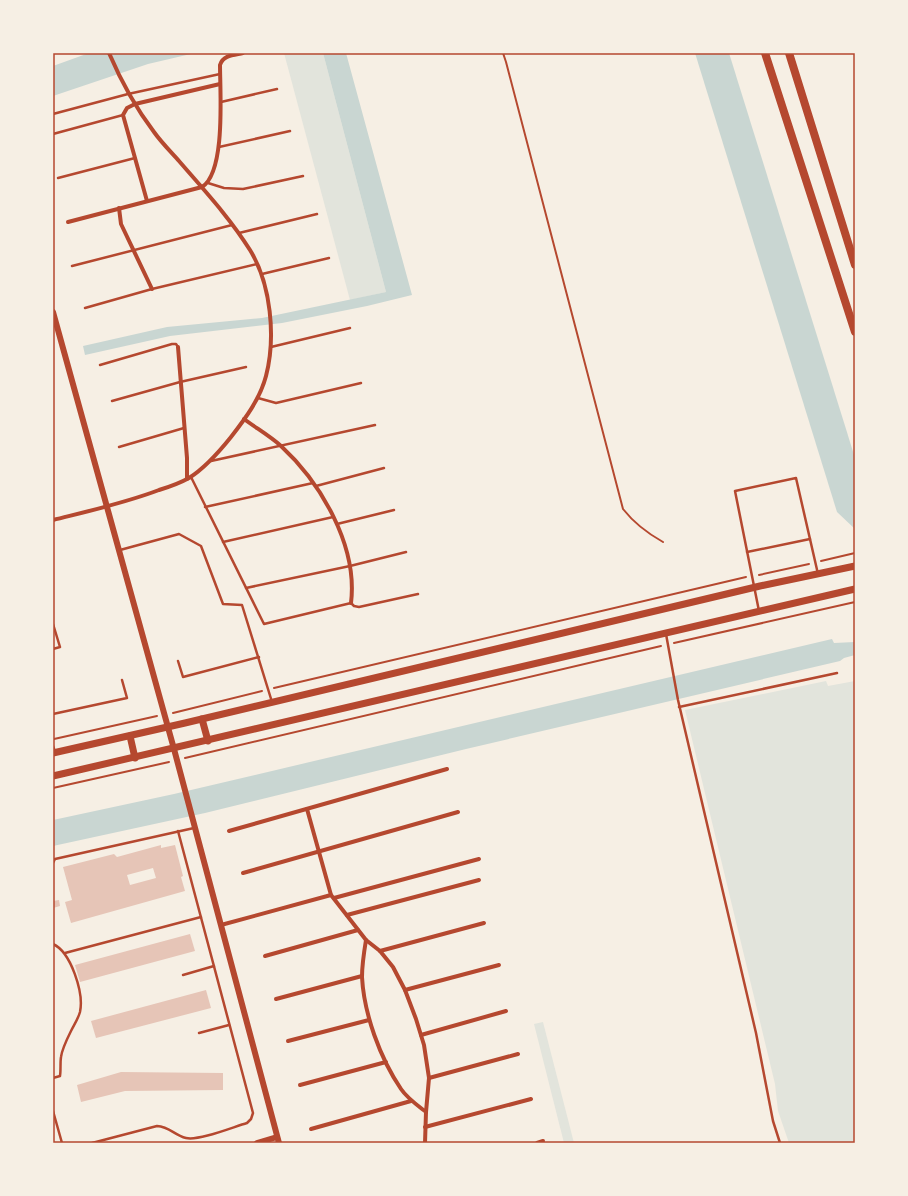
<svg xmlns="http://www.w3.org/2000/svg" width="908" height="1196" font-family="Overpass,sans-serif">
	<rect width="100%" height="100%" fill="#f6efe4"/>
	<g fill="#e2e4dc">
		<polygon points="284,53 323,53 386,292 350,300"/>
		<polygon points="826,681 828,686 855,681 855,1143 789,1143 778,1111 775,1084 685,710"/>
		<polygon points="543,1022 574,1143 564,1143 534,1024"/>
	</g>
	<g fill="#c9d6d2">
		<polygon points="89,53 195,53 148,64 53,96 53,66"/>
		<polygon points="323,53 346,53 412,295 367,306 282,323 170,336 85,355 83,346 167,327 262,318 386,292"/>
		<polygon points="695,53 729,53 855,458 855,529 837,512"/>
		<polygon points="832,639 834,643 855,642 855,655 844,658 840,661 466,749 205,813 53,846 53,820 174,794"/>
	</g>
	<g fill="#e6c5b7" fill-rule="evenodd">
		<path d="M161,845v3l14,-3 8,31 -2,1 4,14 -114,32 -6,-21 7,-2 -9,-33 51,-13 3,3zM153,868l3,10 -26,7 -3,-10z"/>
		<polygon points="59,900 60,906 53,908 53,901"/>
		<polygon points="190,934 195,951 80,982 75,965"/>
		<polygon points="206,990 211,1008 96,1038 91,1021"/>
		<polygon points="121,1072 223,1073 223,1090 125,1091 81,1102 77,1085"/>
	</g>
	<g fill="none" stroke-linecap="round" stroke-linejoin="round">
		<g stroke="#b5482f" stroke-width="2">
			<path d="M503,53l3,9 117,447c11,14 24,24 40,33"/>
			<polyline points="821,561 855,553"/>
			<polyline points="759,575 809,564"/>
			<polyline points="674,643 855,602"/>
			<polyline points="274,688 746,577"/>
			<polyline points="173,713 262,691"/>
			<polyline points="54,739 157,716"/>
			<polyline points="185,758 661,646"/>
			<polyline points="53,788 169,762"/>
		</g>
		<g stroke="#b5482f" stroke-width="2.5">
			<polyline points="221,102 277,89"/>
			<polyline points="53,114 128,94 220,74"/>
			<polyline points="53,134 123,115"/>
			<polyline points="219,147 290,131"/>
			<polyline points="58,178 135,158"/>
			<polyline points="208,183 224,188 243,189 303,176"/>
			<polyline points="239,233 317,214"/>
			<polyline points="72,266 232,225"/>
			<polyline points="262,274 329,258"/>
			<polyline points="85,308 152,289 257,264"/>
			<polyline points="271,347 350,328"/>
			<polyline points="100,365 172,344 176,344 178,347"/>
			<polyline points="258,398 276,403 361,383"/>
			<polyline points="112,401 180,382 246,367"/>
			<polyline points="119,447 184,428"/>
			<polyline points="211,461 375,425"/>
			<polyline points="191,477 264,624 351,603 354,606 359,607 418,594"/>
			<polyline points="316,486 384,468"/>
			<polyline points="205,507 313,483"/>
			<polyline points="337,524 394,510"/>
			<polyline points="223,542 333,517"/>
			<polyline points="120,550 179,534 201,546 223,604 242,605 272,702"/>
			<polyline points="747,552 810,539"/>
			<polyline points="246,588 350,566 406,552"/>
			<polyline points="759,611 735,491 796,478 818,574"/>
			<polyline points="53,624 60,647 53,649"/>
			<polyline points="666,634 678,700 756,1033 773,1121 780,1143"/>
			<polyline points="178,661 183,677 259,657"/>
			<polyline points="679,707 837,673"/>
			<polyline points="53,714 127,698 122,680"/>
			<polyline points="53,746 55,752"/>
			<polyline points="53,863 55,859 194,828"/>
			<path d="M53,944c18,8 31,49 27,68 -2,7 -6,13 -9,19 -4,8 -9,18 -10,26 -1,6 0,13 -1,19l-7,2"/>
			<polyline points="65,953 201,917"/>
			<polyline points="183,975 214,966"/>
			<polyline points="199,1033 229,1025"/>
			<polyline points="53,1111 62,1143"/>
			<path d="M92,1143l65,-17c13,1 17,9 29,12 13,3 47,-11 61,-15l4,-4 2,-6 -75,-282"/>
		</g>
		<g stroke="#b5482f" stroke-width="4">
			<polyline points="147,201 123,115 127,108 135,104 220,84"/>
			<polyline points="119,208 121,224 152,289"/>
			<path d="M68,222l134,-35c24,-15 18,-95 18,-122 3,-10 14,-10 23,-12"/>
			<polyline points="178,347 187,458 187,479"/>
			<path d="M244,419c12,9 26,17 37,27 40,37 77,100 70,157"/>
			<path d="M53,520c36,-9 72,-17 106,-30 10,-3 21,-7 30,-12 16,-10 30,-26 42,-41 14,-18 29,-38 35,-61 10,-39 5,-92 -16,-126 -20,-32 -46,-60 -71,-89 -8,-9 -18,-19 -25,-29 -19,-25 -33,-51 -45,-79"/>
			<polyline points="307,809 331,895 366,940 380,951 393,967 405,990 416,1019 424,1045 429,1078 426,1112 425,1143"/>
			<polyline points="229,831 447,769"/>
			<polyline points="243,873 458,812"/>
			<polyline points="334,898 479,859"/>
			<polyline points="347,915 479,880"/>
			<polyline points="221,925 331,895"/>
			<path d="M366,940c-2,12 -4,24 -4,37 2,37 18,81 39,112 6,9 16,16 25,23"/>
			<polyline points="380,951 484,923"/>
			<polyline points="265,956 358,930"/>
			<polyline points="405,990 499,965"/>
			<polyline points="276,999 362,976"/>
			<polyline points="421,1035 506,1011"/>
			<polyline points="288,1041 369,1020"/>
			<polyline points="429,1078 518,1054"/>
			<polyline points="300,1085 386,1062"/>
			<polyline points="425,1127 531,1099"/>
			<polyline points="311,1129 411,1101"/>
			<polyline points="537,1143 543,1141"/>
		</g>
		<g stroke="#b5482f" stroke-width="6">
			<polyline points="53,312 174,749 279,1143"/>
			<polyline points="257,1143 277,1137"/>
		</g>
		<g stroke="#b5482f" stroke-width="7">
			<polyline points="202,719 208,741"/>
			<polyline points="130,736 135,758"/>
			<polyline points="53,753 185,723 760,586 855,566"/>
			<polyline points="53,776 855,589"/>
		</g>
		<g stroke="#b5482f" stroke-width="8">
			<polyline points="765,53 855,332"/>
			<polyline points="789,53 855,265"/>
		</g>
	</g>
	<rect width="908" height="1196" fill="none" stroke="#f6efe4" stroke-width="108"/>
	<rect x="54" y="54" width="800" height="1088" fill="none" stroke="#b5482f" stroke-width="1.5"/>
</svg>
